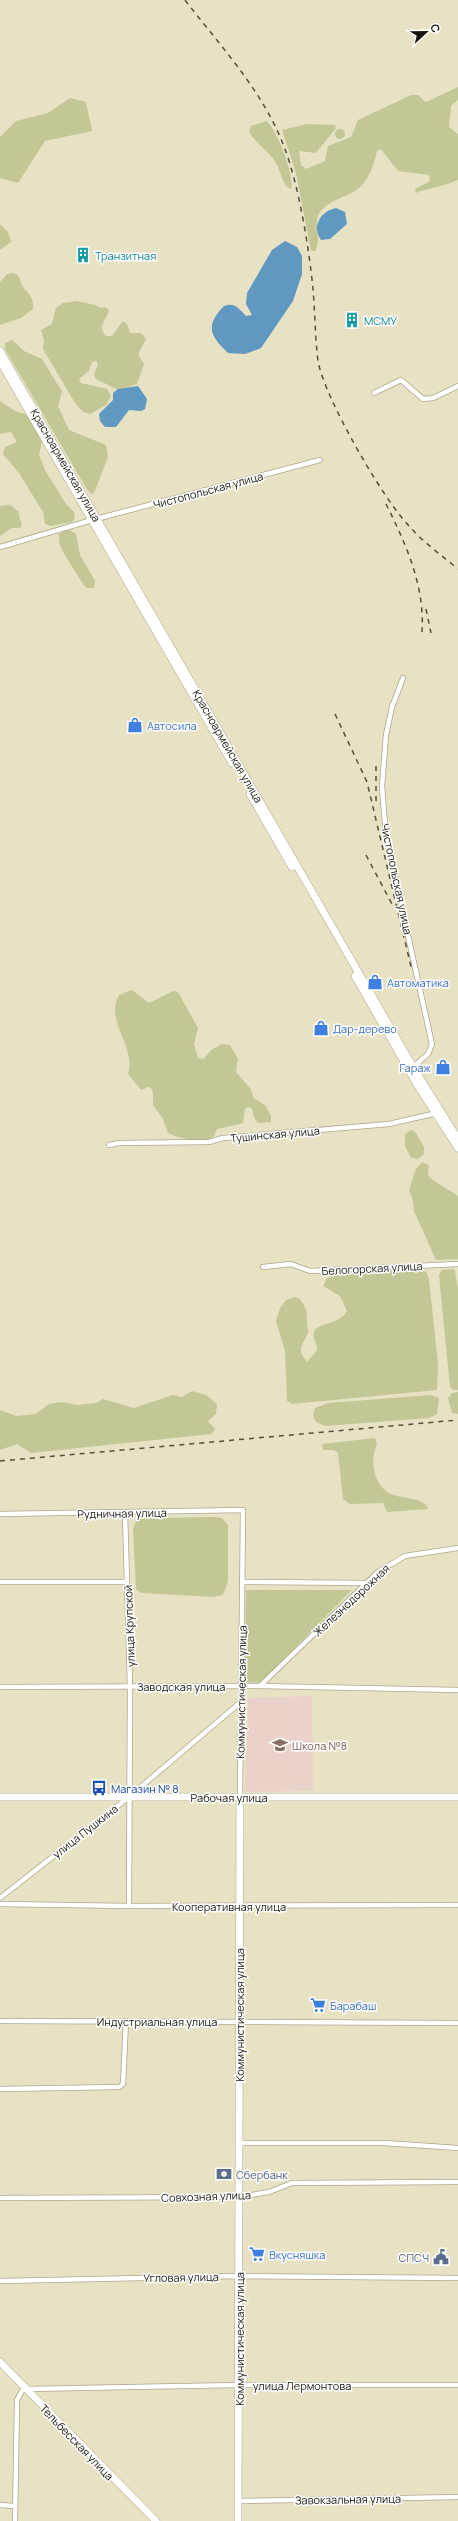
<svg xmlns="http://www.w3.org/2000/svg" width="458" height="2521" font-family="Manrope,sans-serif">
	<rect width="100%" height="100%" fill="#e8e2c4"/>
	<polygon fill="#ead2ca" points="312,1696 313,1791 245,1792 248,1698"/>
	<g fill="#c3c795">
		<path d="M458,87v13l-7,6 -2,21 9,7v46c-16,7 -26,7 -42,13l-1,-4 15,-8 -1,-6 -31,-4 -17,-22 -4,2c-3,14 -9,32 -22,40 -11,7 -26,9 -35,21 -8,11 3,28 -5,39h-4l-15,-78 -14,-43 25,-6 28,1 1,3 -20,25 -17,-2 2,14 5,4 19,-8 3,-15 23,-9 7,-17 53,-25h7l8,7z"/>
		<polygon points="70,98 86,102 92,131 45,141 18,183 0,178 0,137 16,121 48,113"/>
		<path d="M266,121c11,7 29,56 25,68 -8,-2 -11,-19 -15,-26 -5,-10 -19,-18 -27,-31l2,-6z"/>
		<circle cx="340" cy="134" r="5"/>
		<polygon points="0,224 8,232 11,242 0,250"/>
		<path d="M13,273c9,2 6,10 11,15 6,7 10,11 9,21l-12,9 -21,7v-43l7,-8z"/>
		<path d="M77,301l18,4 6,3 4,-1 4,3c-2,10 -12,15 -3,26h6l11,-15 4,3 3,9h11l5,6 -8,15 6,10 -7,20 -19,6 -22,-11 -2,-4 4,-10 -2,-4 -4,1 -3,9 -10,8 2,4 26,6 4,7 -5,9 -16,9 -7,-2 -8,-9 -32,-54 1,-9 -3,-10 11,-6 4,-16 7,-5z"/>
		<polygon points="12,340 24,351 42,359 62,391 58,406 69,430 106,445 108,457 94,493 91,494 86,488 5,349 5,343"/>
		<polygon points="0,401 15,411 25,414 31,421 42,442 39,455 45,470 66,504 74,512 75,518 72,522 51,526 45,524 43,512 19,473 3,454 5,447 17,442 11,432 0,434"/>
		<polygon points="10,505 18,511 22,526 20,528 12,528 0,536 0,506"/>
		<polygon points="68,529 76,534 80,555 95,581 94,588 87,588 83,584 63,552 59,542 59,534"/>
		<path d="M132,990l17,13 24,-12 5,1 20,36 -4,16 4,14 6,1 7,-9 11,-6 8,1 8,14 -2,13 14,16 4,10 12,8 5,10v6l-13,1 -4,-5 -2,-10 -4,-1 -3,2 -2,14 -25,6c-4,3 -2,5 -5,8 -9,7 -36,1 -45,-4l-5,-14 -10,-14v-12l-2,-5 -3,-1 -7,3 -13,-16c9,-27 -24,-53 -9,-79z"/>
		<polygon points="411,1130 416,1133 424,1147 424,1154 418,1159 411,1158 405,1146 405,1134"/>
		<path d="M422,1162l7,3 -1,10c6,8 21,14 30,21v63l-22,1 -22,-49 -1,-10 -4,-11 7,-21z"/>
		<path d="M419,1269l7,3 3,7 9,85 -1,26 -145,14 -5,-3 -2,-50 -9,-30 4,-13 6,-8 9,-3 5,2 6,10 2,24 -7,14v6l6,9 10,-12c1,-6 -5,-11 -3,-18 4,-10 25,-7 33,-21l-7,-15 -17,-10 4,-8 12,-3z"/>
		<polygon points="453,1269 455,1271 458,1288 458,1390 453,1390 450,1387 439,1275 442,1270"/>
		<polygon points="192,1391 206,1395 217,1404 216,1414 208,1421 215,1429 212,1434 31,1453 17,1444 0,1450 0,1410 16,1416 36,1414 49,1404 61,1402 77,1405 96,1403 103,1399 134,1408 173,1395 182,1397"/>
		<polygon points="458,1392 458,1414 452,1413 448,1398 452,1393"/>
		<polygon points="431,1395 439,1398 437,1414 429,1418 325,1426 316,1422 313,1415 315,1408 328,1403"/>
		<path d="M375,1438l2,7c-8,14 -3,42 14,49 10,5 34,3 37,15l-41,3 -4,-9 -33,1 -7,-5 -5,-46 -4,-3h-11l-1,-6z"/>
		<polygon points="215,1517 222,1518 228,1525 228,1581 223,1595 213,1597 142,1593 136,1590 133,1529 136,1521 144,1518"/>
		<polygon points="246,1590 352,1590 260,1683 245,1682"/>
	</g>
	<g fill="#5f98c0">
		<path d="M336,208l9,4 2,12 -17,15 -9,1c-10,-14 0,-29 15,-32z"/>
		<path d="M285,241l12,6 5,9v18l-9,27 -32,47 -16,6 -17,-1c-17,-16 -24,-27 -4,-47 11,-4 15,3 22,10l6,-1 -6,-11 1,-11 25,-43z"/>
		<polygon points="138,386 147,399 145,409 141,411 129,410 116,427 105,427 100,421 99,414 113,400 113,393 118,389"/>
	</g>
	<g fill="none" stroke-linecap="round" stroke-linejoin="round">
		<defs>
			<g id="street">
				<polyline points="374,393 401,380 423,399 433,398 458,386"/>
				<polyline points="0,547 92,520 320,460"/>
				<polyline points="403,678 392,707 386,735 382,786 384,813 387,841 432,1044 428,1054 412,1068"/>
				<polyline points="109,1145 119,1143 209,1142 223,1138 389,1124 437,1113"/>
				<polyline points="263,1267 291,1264 310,1271 458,1264"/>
				<polyline points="125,1513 130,1686 129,1906"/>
				<polyline points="0,1514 243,1510 240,1797"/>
				<polyline points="0,1582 127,1582"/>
				<polyline points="242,1582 367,1583"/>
				<polyline points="260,1686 378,1572 405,1556 458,1548"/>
				<polyline points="0,1687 260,1686 458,1690"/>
				<polyline points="0,1898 129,1797 242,1701"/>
				<polyline points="0,1904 129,1906 458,1905"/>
				<polyline points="0,2021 458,2023"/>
				<polyline points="0,2089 119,2087 123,2084 126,2021"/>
				<polyline points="239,2143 384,2143 458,2148"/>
				<polyline points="0,2198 239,2197 269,2192 292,2183 458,2182"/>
				<polyline points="0,2281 239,2276 458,2278"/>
				<polyline points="26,2389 239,2385 458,2385"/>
				<polyline points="238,2501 458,2497"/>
				<polyline points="0,2505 14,2506"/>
				<polyline points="15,2521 17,2400 24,2387"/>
			</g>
			<g id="secondary">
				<polyline points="0,1797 458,1797"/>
				<polyline points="0,2362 156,2521"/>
				<polyline points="238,2521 240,1797"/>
			</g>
			<g id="primary">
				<polyline points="0,351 413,1067 458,1139"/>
				<polyline points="0,361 232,763"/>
				<polyline points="250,794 292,867"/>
				<polyline points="355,976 418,1086 458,1148"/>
			</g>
		</defs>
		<use href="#street" stroke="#ada78b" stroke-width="6"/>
		<use href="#secondary" stroke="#ada78b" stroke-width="8"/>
		<use href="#primary" stroke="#ada78b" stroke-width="8"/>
		<use href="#street" stroke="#fff" stroke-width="4.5"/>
		<use href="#secondary" stroke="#fff" stroke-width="7"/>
		<use href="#primary" stroke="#fff" stroke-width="7"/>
		<g stroke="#524f3f" stroke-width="1.5" stroke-dasharray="5 5" stroke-linecap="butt">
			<path d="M185,0c36,47 79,92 100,149 14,38 24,99 28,140 2,24 2,48 5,72 6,36 65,138 91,165 14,16 32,29 49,43"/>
			<path d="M386,504c20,40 39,82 36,128"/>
			<polyline points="426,609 431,633"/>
			<polyline points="335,714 367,782 412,971"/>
			<polyline points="376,801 376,761"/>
			<polyline points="366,855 393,906"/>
			<polyline points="0,1461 458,1420"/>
		</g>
	</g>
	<defs>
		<symbol id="building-bare" viewBox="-9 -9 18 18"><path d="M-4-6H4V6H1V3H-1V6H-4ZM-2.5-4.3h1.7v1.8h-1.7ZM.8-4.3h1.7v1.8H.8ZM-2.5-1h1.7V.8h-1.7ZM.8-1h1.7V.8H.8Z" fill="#0f9aa8" stroke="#fff" stroke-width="2.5" paint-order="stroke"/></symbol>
		<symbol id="shop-bare" viewBox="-9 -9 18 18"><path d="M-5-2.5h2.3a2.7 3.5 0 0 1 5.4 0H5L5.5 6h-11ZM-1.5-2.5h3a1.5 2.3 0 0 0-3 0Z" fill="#3f7fe0" stroke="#fff" stroke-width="2.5" paint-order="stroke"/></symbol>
		<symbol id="school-bare" viewBox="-9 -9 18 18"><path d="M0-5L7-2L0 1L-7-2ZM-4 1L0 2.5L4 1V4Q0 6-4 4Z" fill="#8d6e63" stroke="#fff" stroke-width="2.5" paint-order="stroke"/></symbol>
		<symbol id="bus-bare" viewBox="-9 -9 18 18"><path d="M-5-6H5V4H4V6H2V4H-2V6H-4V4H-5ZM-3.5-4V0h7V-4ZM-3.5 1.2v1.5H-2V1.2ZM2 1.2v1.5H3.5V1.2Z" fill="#1a4fb4" stroke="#fff" stroke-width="2.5" paint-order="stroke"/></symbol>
		<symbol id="supermarket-bare" viewBox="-9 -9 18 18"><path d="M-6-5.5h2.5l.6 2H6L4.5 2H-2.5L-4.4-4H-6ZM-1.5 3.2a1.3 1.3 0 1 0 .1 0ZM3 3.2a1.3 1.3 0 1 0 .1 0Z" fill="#3f7fe0" stroke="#fff" stroke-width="2.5" paint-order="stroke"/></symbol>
		<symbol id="bank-bare" viewBox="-9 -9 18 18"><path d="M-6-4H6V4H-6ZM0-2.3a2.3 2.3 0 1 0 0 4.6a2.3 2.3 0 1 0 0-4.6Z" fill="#5c6f8a" stroke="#fff" stroke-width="2.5" paint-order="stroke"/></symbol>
		<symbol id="civic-bare" viewBox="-9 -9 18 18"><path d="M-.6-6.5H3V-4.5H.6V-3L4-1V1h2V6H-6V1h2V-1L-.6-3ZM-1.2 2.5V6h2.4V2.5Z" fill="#5c6f8a" stroke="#fff" stroke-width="2.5" paint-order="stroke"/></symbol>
	</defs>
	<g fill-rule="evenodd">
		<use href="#building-bare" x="72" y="244" width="22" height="22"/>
		<use href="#building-bare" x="341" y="309" width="22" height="22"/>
		<use href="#shop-bare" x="124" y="714" width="22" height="22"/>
		<use href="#shop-bare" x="364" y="971" width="22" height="22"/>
		<use href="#shop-bare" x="310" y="1017" width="22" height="22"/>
		<use href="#shop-bare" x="432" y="1056" width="22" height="22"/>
		<use href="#school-bare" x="269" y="1734" width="22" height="22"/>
		<use href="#bus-bare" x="88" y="1777" width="22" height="22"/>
		<use href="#supermarket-bare" x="307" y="1994" width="22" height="22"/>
		<use href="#bank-bare" x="213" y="2163" width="22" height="22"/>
		<use href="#supermarket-bare" x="246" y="2243" width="22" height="22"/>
		<use href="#civic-bare" x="430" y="2246" width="22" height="22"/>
	</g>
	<g text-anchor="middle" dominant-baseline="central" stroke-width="3" stroke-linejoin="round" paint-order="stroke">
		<g font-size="11" fill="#0d838f" stroke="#fff" text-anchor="start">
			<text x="95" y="255">Транзитная</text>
			<text x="364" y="320">МСМУ</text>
		</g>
		<g font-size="11" fill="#18160c" stroke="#fff">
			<text transform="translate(66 465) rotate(60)">Красноармейская улица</text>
			<text transform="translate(208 490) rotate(-15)">Чистопольская улица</text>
			<text transform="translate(228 746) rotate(60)">Красноармейская улица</text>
			<text transform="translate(397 879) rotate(78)">Чистопольская улица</text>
			<text transform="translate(275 1134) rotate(-5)">Тушинская улица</text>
			<text transform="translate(372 1268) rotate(-3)">Белогорская улица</text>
			<text transform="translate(122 1513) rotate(-1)">Рудничная улица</text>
			<text transform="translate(351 1600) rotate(-43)">Железнодорожная</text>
			<text transform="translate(129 1626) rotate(-92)">улица Крупской</text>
			<text x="181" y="1686">Заводская улица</text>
			<text transform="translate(241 1692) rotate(-89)">Коммунистическая улица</text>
			<text x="229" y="1797">Рабочая улица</text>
			<text transform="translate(85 1831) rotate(-38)">улица Пушкина</text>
			<text x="229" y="1906">Кооперативная улица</text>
			<text transform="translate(239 2015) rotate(-90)">Коммунистическая улица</text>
			<text x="157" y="2021">Индустриальная улица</text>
			<text transform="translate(206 2196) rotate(-2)">Совхозная улица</text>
			<text transform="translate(181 2277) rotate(-1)">Угловая улица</text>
			<text transform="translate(239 2339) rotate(-90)">Коммунистическая улица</text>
			<text x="302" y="2385">улица Лермонтова</text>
			<text transform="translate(77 2442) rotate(46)">Тельбесская улица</text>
			<text transform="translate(348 2499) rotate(-1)">Завокзальная улица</text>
		</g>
		<g font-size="11" fill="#366cbe" stroke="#fff" text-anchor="start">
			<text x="147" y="725">Автосила</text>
			<text x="387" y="982">Автоматика</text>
			<text x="333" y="1028">Дар-дерево</text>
			<text x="431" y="1067" text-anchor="end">Гараж</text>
			<text x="330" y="2005">Барабаш</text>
			<text x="269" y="2254">Вкусняшка</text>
		</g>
		<g font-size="11" fill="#785e54" stroke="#fff" text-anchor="start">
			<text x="292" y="1745">Школа №8</text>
		</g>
		<g font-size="11" fill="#164399" stroke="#fff" text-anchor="start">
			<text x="111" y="1788">Магазин № 8</text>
		</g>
		<g font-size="11" fill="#4e5e75" stroke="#fff" text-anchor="start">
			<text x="236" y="2174">Сбербанк</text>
			<text x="429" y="2257" text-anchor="end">СПСЧ</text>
		</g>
	</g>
	<g transform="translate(426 32) rotate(68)" stroke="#ffffff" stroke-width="3" paint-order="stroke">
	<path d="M0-3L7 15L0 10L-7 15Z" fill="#18160c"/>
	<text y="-6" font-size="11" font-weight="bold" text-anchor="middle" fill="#18160c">С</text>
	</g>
</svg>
